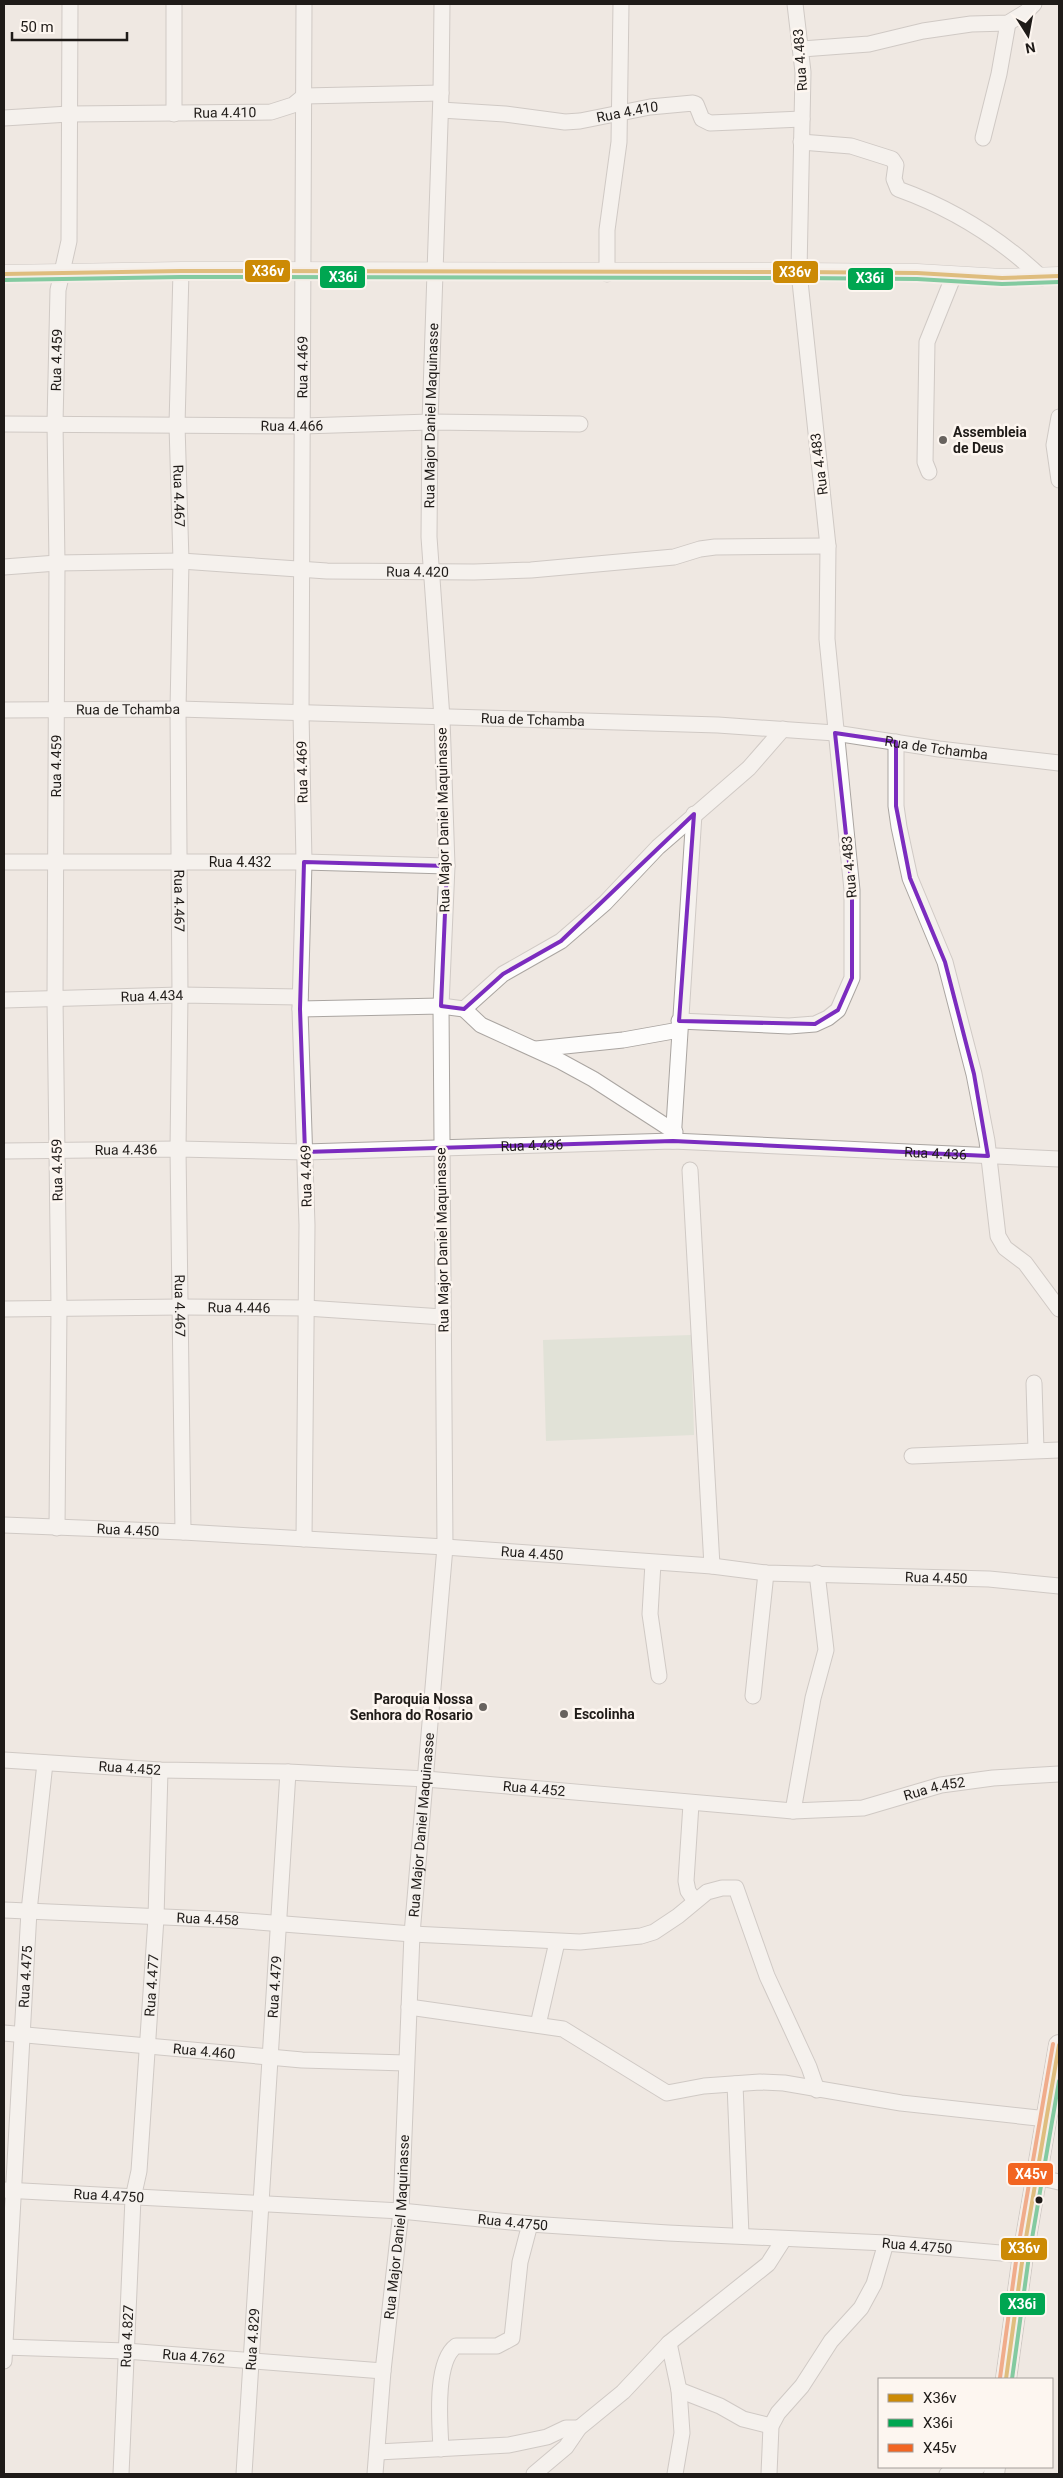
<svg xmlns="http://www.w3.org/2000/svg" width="1063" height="2478" font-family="Roboto,sans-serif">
	<rect width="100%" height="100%" fill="#efe8e2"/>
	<polygon fill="#d0dbca" points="691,1335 694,1435 546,1441 543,1340"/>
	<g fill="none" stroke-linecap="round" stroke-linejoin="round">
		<defs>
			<g id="minor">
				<polyline points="802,49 869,44 923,31 971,24 1008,23 1026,12 1034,4"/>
				<path id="s1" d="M441,110l64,4 60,8 15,-1 70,-14 43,-4 3,1 6,15 8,4 92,-4"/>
				<polyline points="174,114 174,4"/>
				<path id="s2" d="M4,118l65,-4 202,-2 22,-7 11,-9 137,-3"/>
				<polyline points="983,138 999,74 1008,23"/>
				<path d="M801,142l50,4 41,13 4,6 -2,14 4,10c53,19 103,50 144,89"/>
				<path id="s3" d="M181,271l-4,154 4,136 -3,148 2,286 -2,154 5,383"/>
				<polyline points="607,274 607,230 619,142 621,4"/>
				<polyline points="1059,417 1054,445 1059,480"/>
				<path id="s4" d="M4,424l299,2 127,-4 150,2"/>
				<polyline points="929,472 925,462 927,342 954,275"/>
				<path id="s5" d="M4,567l53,-4 124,-2 146,10 147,1 57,-2 143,-13 26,-8 15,-2 113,-1"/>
				<path id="s6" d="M4,710l174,-1 540,16 117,8 104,16 120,14"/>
				<polyline points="896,742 896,806 899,827 910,878 945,962 974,1074 987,1141 998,1236 1005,1248 1025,1263 1059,1309"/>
				<path id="s7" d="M4,862h300l143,4"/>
				<path id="s8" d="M4,1000l176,-5 120,2"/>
				<polyline points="300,1009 441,1006 464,1009 503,974 561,941 605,903 658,847 749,768 783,729"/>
				<polyline points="464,1009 481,1025 560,1061 593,1079 675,1132"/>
				<polyline points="679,1021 789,1026 815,1024 828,1018 838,1010 852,978 852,890 827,639 828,546 799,272 803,72 795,4"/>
				<polyline points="536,1049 623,1040 679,1030"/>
				<polyline points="673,1141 694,814"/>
				<path id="s9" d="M4,1151l174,-2 127,3 368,-11 386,18"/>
				<polyline points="690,1170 712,1566"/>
				<path id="s10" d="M4,1309l177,-2 125,1 137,9"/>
				<polyline points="1034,1383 1036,1450"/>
				<polyline points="912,1456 1059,1450"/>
				<path id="s11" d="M4,1525l179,7 262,15 267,19 54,7 223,6 70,7"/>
				<path id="s12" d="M57,1528l2,-221 -4,-308 2,-436 -2,-140 3,-133 11,-49 1,-237"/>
				<path id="s13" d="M304,1539l3,-314 -7,-216 4,-147 -3,-149 3,-709"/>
				<polyline points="653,1563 650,1614 659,1676"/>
				<polyline points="753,1696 766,1573"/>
				<path id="s14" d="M4,1760l156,10 128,2 138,7 367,32 70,-3 78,-23 52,-7 66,-4"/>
				<polyline points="691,1804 686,1881 688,1891 695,1901"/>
				<polyline points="793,1811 813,1698 826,1650 817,1573"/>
				<path id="s15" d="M4,1910l229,10 179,14 168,8 61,-6 13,-4 24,-16 29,-24 15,-4h14l31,88 42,91 8,23"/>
				<polyline points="409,2007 563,2029 667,2093 704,2086 760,2082 784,2083 901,2103 1047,2119"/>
				<polyline points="538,2025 557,1942"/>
				<path id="s16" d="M4,2033l298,27 104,3"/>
				<polyline points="735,2084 741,2235"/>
				<polyline points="1037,2177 1059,2182"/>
				<path id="s17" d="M4,2190l397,21 129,13 138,9 218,10 137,12"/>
				<polyline points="669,2343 679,2390 682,2433 675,2474"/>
				<path id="s18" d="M4,2347l122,4 257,20"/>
				<path id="s19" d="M4,2361l25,-450 16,-148"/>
				<polyline points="679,2390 720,2406 743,2419 771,2426"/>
				<path d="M441,2449c-1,-24 -7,-87 15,-103h41l15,-8 8,-76 10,-38"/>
				<polyline points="378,2452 509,2445 547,2437 566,2428 579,2428"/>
				<path id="s20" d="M121,2474l12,-276 6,-27 17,-253 4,-148"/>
				<path id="s21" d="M244,2474l44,-702"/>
				<path id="s22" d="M375,2474l8,-103 18,-160 11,-277 33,-387 -4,-541 6,-140 -5,-148 -13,-181 1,-115 11,-329 1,-89"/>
				<polyline points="534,2474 566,2447 579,2428 623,2392 669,2343 768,2264 784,2239"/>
				<polyline points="769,2474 771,2426 778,2413 802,2386 831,2341 861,2308 874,2284 886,2243"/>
				<polyline points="947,2474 978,2467"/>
			</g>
			<polyline id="tertiary" points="4,274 181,271 799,272 917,273 1002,278 1059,276"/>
			<g id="secondary">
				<polyline points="1006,2379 1023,2255 1059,2045"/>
				<polyline points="994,2474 995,2467"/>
			</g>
		</defs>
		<use href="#minor" stroke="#aaa5a1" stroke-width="17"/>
		<use href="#tertiary" stroke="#aaa5a1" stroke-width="19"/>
		<use href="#secondary" stroke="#aaa5a1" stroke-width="22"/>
		<use href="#minor" stroke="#fdfcfb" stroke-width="15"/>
		<use href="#tertiary" stroke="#fdfcfb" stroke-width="18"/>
		<use href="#secondary" stroke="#fdfcfb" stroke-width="20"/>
		<defs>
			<g id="bus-1">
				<polyline points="4,274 181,271 799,272 917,273 1002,278 1059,276"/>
				<polyline points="1006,2379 1023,2255 1059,2045"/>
			</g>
			<g id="bus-2">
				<polyline points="4,280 181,277 799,278 917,279 1002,284 1059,282"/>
				<polyline points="1012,2379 1029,2256 1059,2081"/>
			</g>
			<polyline id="bus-3" points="1000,2378 1017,2254 1053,2044"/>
		</defs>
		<use href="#bus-1" stroke="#fdf6f0" stroke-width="8"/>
		<use href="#bus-2" stroke="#fdf6f0" stroke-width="8"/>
		<use href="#bus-3" stroke="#fdf6f0" stroke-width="8"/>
		<use href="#bus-1" stroke="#cc8a05" stroke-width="4"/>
		<use href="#bus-2" stroke="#00a651" stroke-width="4"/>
		<use href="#bus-3" stroke="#f26522" stroke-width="4"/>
	</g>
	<path d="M0 0H1063V2478H0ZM835,733l61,9v64l14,72 35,84 29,112 14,82 -315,-15 -368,11 -5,-143 4,-147 143,4 -6,140 23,3 39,-35 58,-33 133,-127 -15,207 136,3 23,-14 14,-32v-88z" fill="#efe8e2" fill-opacity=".55" fill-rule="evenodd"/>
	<path fill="none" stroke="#7b2cbf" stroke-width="4" stroke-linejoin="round" d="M835,733l61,9v64l14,72 35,84 29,112 14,82 -315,-15 -368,11 -5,-143 4,-147 143,4 -6,140 23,3 39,-35 58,-33 133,-127 -15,207 136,3 23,-14 14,-32v-88z"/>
	<g fill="#68635f" stroke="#fdf6f0" stroke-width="2">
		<circle cx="943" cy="440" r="5"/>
		<circle cx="483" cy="1707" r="5"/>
		<circle cx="564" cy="1714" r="5"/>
	</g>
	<circle fill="#1f1b18" stroke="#fdf6f0" stroke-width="2" cx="1039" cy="2200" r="4.5"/>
	<g text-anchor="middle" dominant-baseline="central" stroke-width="5" stroke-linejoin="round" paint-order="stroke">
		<g font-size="14" fill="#1f1b18" stroke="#fdf6f0">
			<text transform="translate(800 60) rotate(-94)">Rua 4.483</text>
			<text stroke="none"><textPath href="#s1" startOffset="188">Rua 4.410</textPath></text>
			<text stroke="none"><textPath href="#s2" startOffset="221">Rua 4.410</textPath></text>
			<text stroke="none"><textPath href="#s12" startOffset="1168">Rua 4.459</textPath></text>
			<text stroke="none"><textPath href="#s13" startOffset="1172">Rua 4.469</textPath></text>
			<text stroke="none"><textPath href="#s22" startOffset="2062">Rua Major Daniel Maquinasse</textPath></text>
			<text stroke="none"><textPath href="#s4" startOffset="288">Rua 4.466</textPath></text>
			<text transform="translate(819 464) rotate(-97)">Rua 4.483</text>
			<text stroke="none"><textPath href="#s3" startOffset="225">Rua 4.467</textPath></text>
			<text stroke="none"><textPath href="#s5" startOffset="414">Rua 4.420</textPath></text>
			<text stroke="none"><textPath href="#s6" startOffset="124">Rua de Tchamba</textPath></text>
			<text stroke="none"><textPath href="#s6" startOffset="529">Rua de Tchamba</textPath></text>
			<text stroke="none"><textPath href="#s6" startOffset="934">Rua de Tchamba</textPath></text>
			<text stroke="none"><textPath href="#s12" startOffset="762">Rua 4.459</textPath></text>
			<text transform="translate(302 772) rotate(-91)">Rua 4.469</text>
			<text transform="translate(443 820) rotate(-91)">Rua Major Daniel Maquinasse</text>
			<text stroke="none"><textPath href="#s7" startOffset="236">Rua 4.432</textPath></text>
			<text transform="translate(849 867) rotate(-95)">Rua 4.483</text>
			<text stroke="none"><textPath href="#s3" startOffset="630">Rua 4.467</textPath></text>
			<text stroke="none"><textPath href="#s8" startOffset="148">Rua 4.434</textPath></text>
			<text stroke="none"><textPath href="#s9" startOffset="528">Rua 4.436</textPath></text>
			<text stroke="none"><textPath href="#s9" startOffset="122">Rua 4.436</textPath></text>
			<text stroke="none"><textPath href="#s9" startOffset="932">Rua 4.436</textPath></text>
			<text transform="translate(57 1170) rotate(-91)">Rua 4.459</text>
			<text transform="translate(306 1176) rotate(-91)">Rua 4.469</text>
			<text transform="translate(442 1240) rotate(-91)">Rua Major Daniel Maquinasse</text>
			<text stroke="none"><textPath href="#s3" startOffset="1035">Rua 4.467</textPath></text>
			<text stroke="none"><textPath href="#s10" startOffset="235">Rua 4.446</textPath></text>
			<text stroke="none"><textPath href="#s11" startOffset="124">Rua 4.450</textPath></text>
			<text stroke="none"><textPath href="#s11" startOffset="529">Rua 4.450</textPath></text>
			<text stroke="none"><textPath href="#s11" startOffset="934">Rua 4.450</textPath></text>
			<text stroke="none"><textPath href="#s14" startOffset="126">Rua 4.452</textPath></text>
			<text stroke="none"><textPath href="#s14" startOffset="531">Rua 4.452</textPath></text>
			<text stroke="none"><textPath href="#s14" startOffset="935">Rua 4.452</textPath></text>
			<text stroke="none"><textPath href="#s22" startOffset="651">Rua Major Daniel Maquinasse</textPath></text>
			<text stroke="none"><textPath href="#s15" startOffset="204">Rua 4.458</textPath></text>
			<text stroke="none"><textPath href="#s19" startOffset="385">Rua 4.475</textPath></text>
			<text stroke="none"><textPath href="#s20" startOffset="490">Rua 4.477</textPath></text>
			<text stroke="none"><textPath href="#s21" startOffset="488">Rua 4.479</textPath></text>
			<text stroke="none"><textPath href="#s16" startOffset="201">Rua 4.460</textPath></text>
			<text stroke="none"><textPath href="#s17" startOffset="105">Rua 4.4750</textPath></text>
			<text stroke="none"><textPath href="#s17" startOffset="510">Rua 4.4750</textPath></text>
			<text stroke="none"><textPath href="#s22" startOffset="248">Rua Major Daniel Maquinasse</textPath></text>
			<text stroke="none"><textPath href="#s17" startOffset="915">Rua 4.4750</textPath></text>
			<text stroke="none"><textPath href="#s20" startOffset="138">Rua 4.827</textPath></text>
			<text stroke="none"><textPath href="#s21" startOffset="135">Rua 4.829</textPath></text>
			<text stroke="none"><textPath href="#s18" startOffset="190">Rua 4.762</textPath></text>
		</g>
		<g font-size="14" font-weight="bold" fill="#1f1b18" stroke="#fdf6f0" text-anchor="start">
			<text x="953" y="432">Assembleia<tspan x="953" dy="16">de Deus</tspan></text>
			<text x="473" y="1699" text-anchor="end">Paroquia Nossa<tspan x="473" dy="16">Senhora do Rosario</tspan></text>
			<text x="574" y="1714">Escolinha</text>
		</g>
	</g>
	<g stroke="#fdf6f0" stroke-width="2">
		<rect x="244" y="259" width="47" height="24" rx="5" fill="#cc8a05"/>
		<rect x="772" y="260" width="47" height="24" rx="5" fill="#cc8a05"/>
		<rect x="319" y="265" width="47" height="24" rx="5" fill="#00a651"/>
		<rect x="847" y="267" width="47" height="24" rx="5" fill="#00a651"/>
		<rect x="1007" y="2162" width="47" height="24" rx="5" fill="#f26522"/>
		<rect x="1000" y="2237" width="48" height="24" rx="5" fill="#cc8a05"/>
		<rect x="999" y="2292" width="47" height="24" rx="5" fill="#00a651"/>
	</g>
	<g font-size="14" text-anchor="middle" font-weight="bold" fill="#fff">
		<text x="268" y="276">X36v</text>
		<text x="795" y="277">X36v</text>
		<text x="343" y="282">X36i</text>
		<text x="870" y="283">X36i</text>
		<text x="1031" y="2179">X45v</text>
		<text x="1024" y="2253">X36v</text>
		<text x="1022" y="2309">X36i</text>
	</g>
	<rect width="1063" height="2478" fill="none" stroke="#1f1b18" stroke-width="10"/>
	<rect x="878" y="2378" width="175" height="90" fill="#fdf6f0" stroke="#a49e9a"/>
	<rect x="888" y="2394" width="25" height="8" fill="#cc8a05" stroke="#a49e9a"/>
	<text x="923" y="2403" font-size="15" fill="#1f1b18">X36v</text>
	<rect x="888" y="2419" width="25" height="8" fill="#00a651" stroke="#a49e9a"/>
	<text x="923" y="2428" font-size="15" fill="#1f1b18">X36i</text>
	<rect x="888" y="2444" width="25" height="8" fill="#f26522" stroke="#a49e9a"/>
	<text x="923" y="2453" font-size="15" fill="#1f1b18">X45v</text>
	<g transform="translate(1028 35) rotate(169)" stroke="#fdf6f0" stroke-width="4" paint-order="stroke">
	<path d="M0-4L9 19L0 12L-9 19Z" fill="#1f1b18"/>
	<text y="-8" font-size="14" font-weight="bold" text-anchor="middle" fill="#1f1b18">N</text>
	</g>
	<path d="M12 32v8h115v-8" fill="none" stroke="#1f1b18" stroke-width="2.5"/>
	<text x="20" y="32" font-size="15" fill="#1f1b18" stroke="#fdf6f0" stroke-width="4" paint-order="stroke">50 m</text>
</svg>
